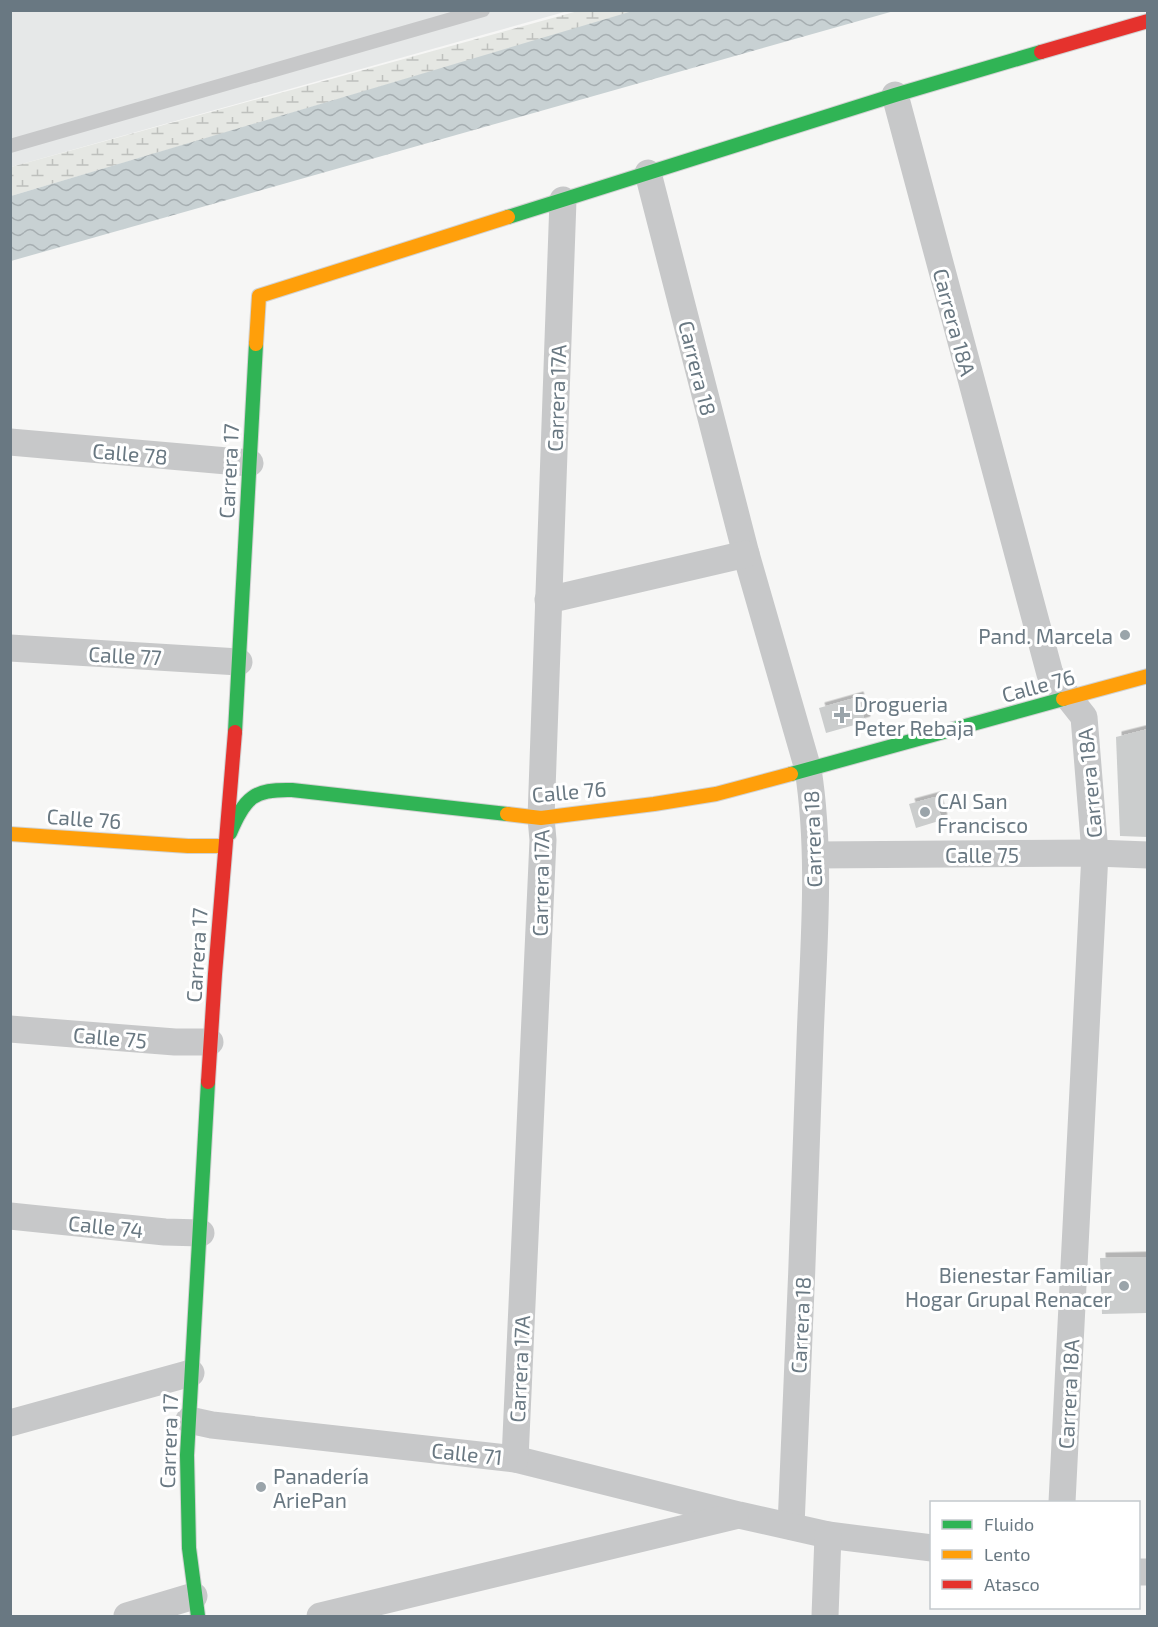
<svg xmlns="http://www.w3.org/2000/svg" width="1158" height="1627" font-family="'Exo 2',sans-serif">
	<defs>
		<pattern id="wetland-marsh" width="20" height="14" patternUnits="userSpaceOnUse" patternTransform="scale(1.5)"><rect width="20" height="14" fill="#e5e7e3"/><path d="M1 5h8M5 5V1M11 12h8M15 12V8" fill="none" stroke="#bec0bd"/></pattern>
		<pattern id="water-waves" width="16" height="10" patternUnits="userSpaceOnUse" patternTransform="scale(1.5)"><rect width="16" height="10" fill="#c8d1d3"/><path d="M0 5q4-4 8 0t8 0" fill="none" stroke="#a6aeb1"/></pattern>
		<filter id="shadow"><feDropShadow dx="5.5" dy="-5.5" stdDeviation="0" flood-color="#0004"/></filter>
	</defs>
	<rect width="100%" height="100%" fill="#f6f6f5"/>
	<polygon fill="#e6e8e8" points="11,11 568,11 11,167"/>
	<polygon fill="url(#wetland-marsh)" points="578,11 636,11 11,196 11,167"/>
	<polygon fill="url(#water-waves)" points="636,10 894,11 11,261 11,196"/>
	<g fill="#cbcdcd" filter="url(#shadow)">
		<polygon points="858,697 865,722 826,733 819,708"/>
		<polygon points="1148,729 1148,837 1120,836 1116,737"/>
		<polygon points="935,797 942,820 916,828 909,804"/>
		<polygon points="1148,1257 1148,1313 1102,1314 1100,1258"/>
	</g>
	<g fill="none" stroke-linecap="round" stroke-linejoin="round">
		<defs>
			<g id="fast">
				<polyline points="508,217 895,95 1041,52"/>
				<polyline points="235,732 256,344"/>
				<polyline points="791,774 1063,699"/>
				<path d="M230,833c15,-36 24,-44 62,-43l215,24"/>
				<polyline points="198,1616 189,1548 187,1455 208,1082"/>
			</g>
			<g id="slow">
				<polyline points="256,344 259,296 508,217"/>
				<polyline points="1063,699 1148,676"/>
				<polyline points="507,814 541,818 654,804 716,794 791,774"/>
				<polyline points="10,834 188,846 225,846"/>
			</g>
			<g id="jam">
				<polyline points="1041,52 1148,21"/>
				<polyline points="208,1082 215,974 235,732"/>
			</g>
		</defs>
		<use href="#fast" stroke="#d1d2d2" stroke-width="16"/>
		<use href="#slow" stroke="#d1d2d2" stroke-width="16"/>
		<use href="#jam" stroke="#d1d2d2" stroke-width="16"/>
		<polyline stroke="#c7c8c9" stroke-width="14" points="10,146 483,10"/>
		<g stroke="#c7c8c9" stroke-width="27">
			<polyline points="895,95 1050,674 1084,717 1095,853 1062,1502"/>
			<path d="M648,173l98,381 62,215c14,90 5,182 2,272 -5,162 -12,323 -19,485"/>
			<polyline points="10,442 250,463"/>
			<polyline points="548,600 746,554"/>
			<polyline points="10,648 239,662"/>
			<polyline points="816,855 1095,853 1148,855"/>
			<polyline points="10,1029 175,1042 210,1042"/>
			<polyline points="10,1216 165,1232 201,1233"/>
			<polyline points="189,1420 212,1425 515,1459 739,1515 828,1535 932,1548"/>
			<polyline points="10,1423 191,1373"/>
			<polyline points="515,1459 543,840 541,818 563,200"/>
			<polyline points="1138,1572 1148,1572"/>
			<polyline points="127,1616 194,1596"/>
			<polyline points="320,1616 735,1516"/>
			<polyline points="825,1616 828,1535"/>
		</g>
		<use href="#fast" stroke="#30b455" stroke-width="14"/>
		<use href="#slow" stroke="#ff9f0a" stroke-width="14"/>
		<use href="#jam" stroke="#e5322d" stroke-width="14"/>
	</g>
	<g fill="#9aa4aa" stroke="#fff" stroke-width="2">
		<circle cx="1125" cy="635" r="6"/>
		<path d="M839 706h6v6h6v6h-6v6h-6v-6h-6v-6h6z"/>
		<circle cx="925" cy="812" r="6"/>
		<circle cx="1124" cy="1286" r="6"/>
		<circle cx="261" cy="1487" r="6"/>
	</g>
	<g text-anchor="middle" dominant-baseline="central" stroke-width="6" stroke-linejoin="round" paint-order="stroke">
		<g font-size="21" fill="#697882" stroke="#fff">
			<text transform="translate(955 322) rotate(75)">Carrera 18A</text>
			<text transform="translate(698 368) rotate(76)">Carrera 18</text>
			<text transform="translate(556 398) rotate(-88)">Carrera 17A</text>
			<text transform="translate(130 453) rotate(5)">Calle 78</text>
			<text transform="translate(228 471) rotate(-87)">Carrera 17</text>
			<text transform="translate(125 655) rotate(3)">Calle 77</text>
			<text transform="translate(1038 685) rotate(-15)">Calle 76</text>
			<text transform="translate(1089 783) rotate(-95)">Carrera 18A</text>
			<text transform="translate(569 791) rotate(-5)">Calle 76</text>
			<text transform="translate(84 818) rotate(4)">Calle 76</text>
			<text transform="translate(812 839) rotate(-92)">Carrera 18</text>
			<text x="982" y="854">Calle 75</text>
			<text transform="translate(540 883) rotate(-89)">Carrera 17A</text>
			<text transform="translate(196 955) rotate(-86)">Carrera 17</text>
			<text transform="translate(110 1037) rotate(5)">Calle 75</text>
			<text transform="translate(106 1226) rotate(6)">Calle 74</text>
			<text transform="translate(800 1325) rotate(-87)">Carrera 18</text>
			<text transform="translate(519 1369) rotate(-87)">Carrera 17A</text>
			<text transform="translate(1068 1394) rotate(-87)">Carrera 18A</text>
			<text transform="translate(168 1441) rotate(-88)">Carrera 17</text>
			<text transform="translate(467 1453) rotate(6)">Calle 71</text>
		</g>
		<g font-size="21" fill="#697882" stroke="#fff" text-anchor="start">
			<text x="1113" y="635" text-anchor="end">Pand. Marcela</text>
			<text x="854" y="703">Drogueria<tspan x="854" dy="24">Peter Rebaja</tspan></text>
			<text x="937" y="800">CAI San<tspan x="937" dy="24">Francisco</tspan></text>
			<text x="1112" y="1274" text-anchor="end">Bienestar Familiar<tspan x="1112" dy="24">Hogar Grupal Renacer</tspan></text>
			<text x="273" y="1475">Panadería<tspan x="273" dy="24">AriePan</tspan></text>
		</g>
	</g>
	<rect width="1158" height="1627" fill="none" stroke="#697882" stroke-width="24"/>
	<rect x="930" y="1501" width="210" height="108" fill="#ffffff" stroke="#c3c9cd" stroke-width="1.5"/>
	<rect x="942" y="1520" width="30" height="9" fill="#30b455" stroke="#c3c9cd" stroke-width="1.5"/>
	<text x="984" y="1531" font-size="18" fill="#697882">Fluido</text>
	<rect x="942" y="1550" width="30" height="9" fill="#ff9f0a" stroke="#c3c9cd" stroke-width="1.5"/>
	<text x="984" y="1561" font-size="18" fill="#697882">Lento</text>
	<rect x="942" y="1580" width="30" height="9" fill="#e5322d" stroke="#c3c9cd" stroke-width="1.5"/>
	<text x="984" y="1591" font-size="18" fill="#697882">Atasco</text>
</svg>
